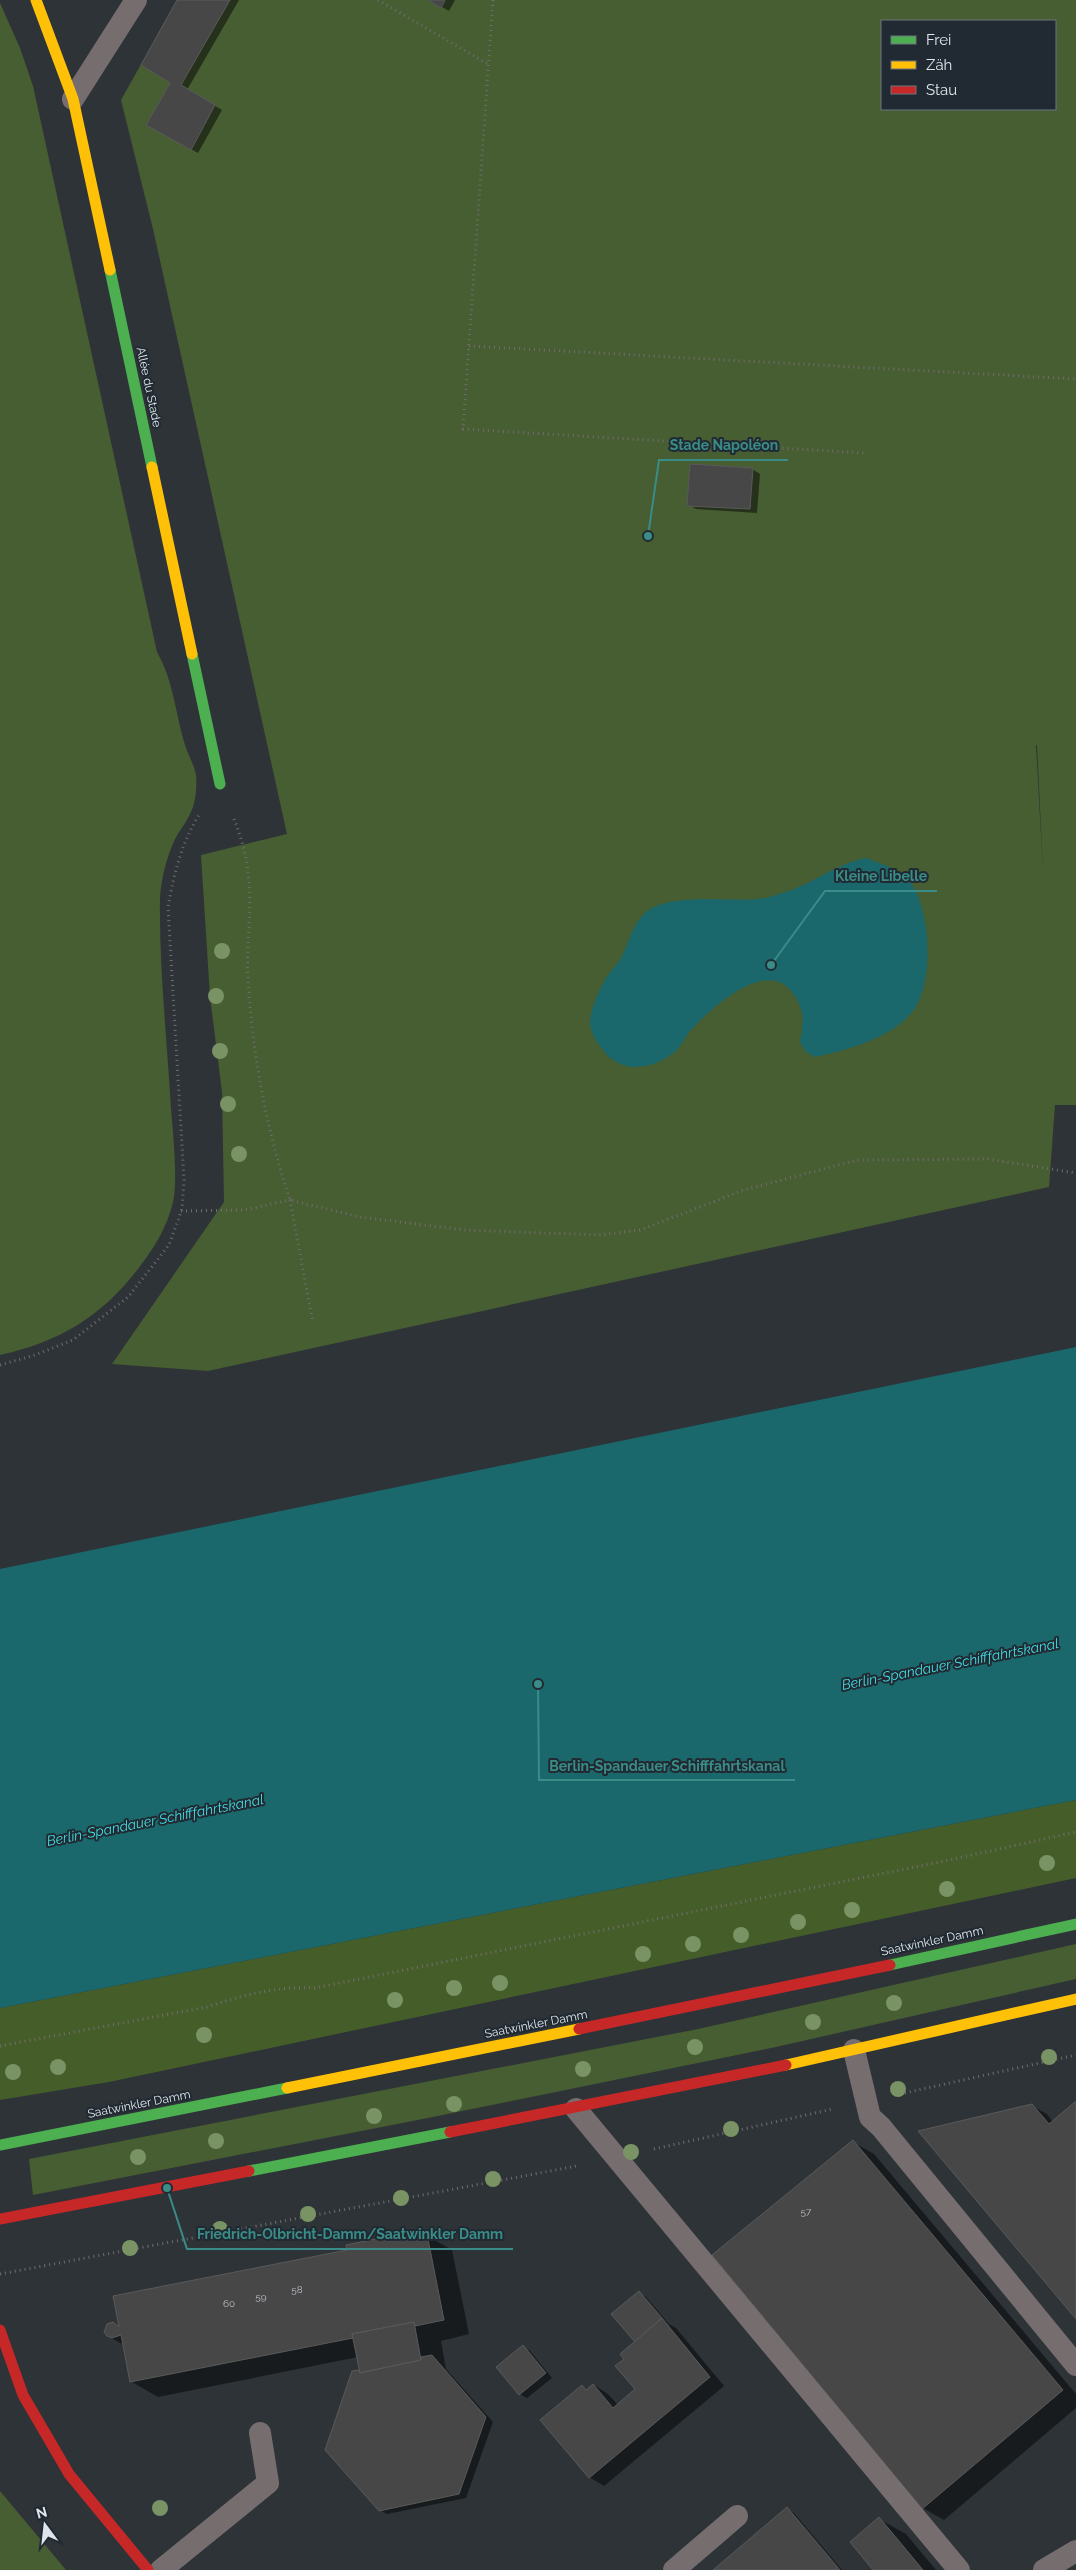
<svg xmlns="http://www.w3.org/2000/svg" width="1076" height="2570" font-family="Raleway,sans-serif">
	<rect width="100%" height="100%" fill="#2e3338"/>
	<g fill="#475d32" fill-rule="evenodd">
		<path d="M177,0h899v1105h-21l-6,82 -841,184 -96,-7 112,-162 -2,-110 -12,-95 -9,-142 86,-21 -134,-605 -32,-129zM882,21h173v88h-173zM1036,745h1l6,126z"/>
		<path d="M0,3l20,45 13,38 124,566c17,30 18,60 28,93 3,10 9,19 11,30 1,11 0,22 -3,32 -4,12 -12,21 -18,32 -8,17 -14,40 -15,59 -1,70 7,141 11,211 2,23 7,72 2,93 -6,26 -19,46 -35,67 -37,48 -79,73 -138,86z"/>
		<polygon points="1076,1944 1076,1979 776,2047 433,2117 33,2195 29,2159 698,2029"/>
		<polygon points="0,2491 66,2570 0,2570"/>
	</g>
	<polygon fill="#455e29" points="1076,1800 1076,1878 109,2082 0,2100 0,2008"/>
	<g fill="#1a686c">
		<path d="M866,858c12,5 28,9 38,17 28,24 31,108 9,136 -21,27 -65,39 -98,46l-9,-5 -6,-10c4,-21 5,-35 -10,-52 -26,-31 -81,20 -100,41 -5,6 -8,13 -13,19 -20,18 -51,25 -71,4 -7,-8 -17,-22 -16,-33 2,-14 8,-30 16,-43 5,-8 13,-15 17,-24 7,-15 9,-28 21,-40 21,-22 84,-12 113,-15 8,0 15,-3 22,-5 32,-8 55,-30 87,-36z"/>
		<polygon points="1076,1347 1076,1800 0,2008 0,1569"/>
	</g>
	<g fill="#0007">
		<polygon points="179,0 239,0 187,90 222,110 198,153 148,125 172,83"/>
		<polygon points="430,0 455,0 449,11"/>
		<polygon points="752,469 760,474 757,513 696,509 689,505"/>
		<polygon points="1076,2103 1076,2317 1032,2106 1047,2114 1053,2122"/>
		<polygon points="853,2142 874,2154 1076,2394 1076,2408 944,2520 923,2508"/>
		<polygon points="426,2235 452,2250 469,2334 441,2341 446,2369 493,2422 466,2498 387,2514 380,2510 358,2357 158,2397 132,2382 124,2345 108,2336 121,2328 389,2237 396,2241"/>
		<polygon points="639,2293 646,2297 669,2324 676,2328 724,2386 604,2486 589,2477 582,2387 588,2390 594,2385 608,2394 618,2405 637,2390 626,2359 636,2342"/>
		<polygon points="523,2347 530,2351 552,2378 527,2398 520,2394"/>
		<polygon points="787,2509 794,2513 842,2570 715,2570"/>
		<polygon points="879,2519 906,2534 936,2570 875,2570"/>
	</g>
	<g fill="#474748" stroke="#595a5a">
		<polygon points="177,0 230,0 181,85 215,105 191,150 146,125 170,83 141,65"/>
		<polygon points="428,0 445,0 441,8"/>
		<polygon points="690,464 753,468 750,509 687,506"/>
		<polygon points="1076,2101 1076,2319 918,2131 1032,2104 1049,2124"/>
		<polygon points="853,2140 1063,2390 922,2509 712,2255"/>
		<polygon points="427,2234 444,2320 415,2326 414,2322 352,2334 353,2338 130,2382 121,2335 112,2338 107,2336 104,2332 107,2324 113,2322 119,2327 113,2296 347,2250 346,2245 390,2236 391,2241"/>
		<polygon points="639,2291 662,2318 635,2342 611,2314"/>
		<polygon points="662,2318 710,2377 589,2478 540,2420 582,2385 586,2390 593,2384 613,2408 635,2389 615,2366 624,2359 620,2354"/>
		<polygon points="414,2322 421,2360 360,2373 352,2334"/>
		<polygon points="523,2345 546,2373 519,2395 496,2367"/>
		<polygon points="432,2355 486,2417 459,2494 379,2511 325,2450 352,2371 359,2370 360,2373 421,2360 421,2357"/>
		<polygon points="787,2507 840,2570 713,2570"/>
		<polygon points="879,2517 923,2570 873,2570 850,2542"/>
	</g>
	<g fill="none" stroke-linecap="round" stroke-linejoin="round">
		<g stroke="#706d6e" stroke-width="3" stroke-dasharray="1 4" stroke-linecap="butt">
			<polyline points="378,0 488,64"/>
			<polyline points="493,0 463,429 864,453"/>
			<polyline points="469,346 1076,379"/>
			<path d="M234,819c8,20 14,42 15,63 3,31 -3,63 -1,95 4,76 18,151 42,223l70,17 104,13 135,5 41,-5 104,-40 113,-30 131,-1 88,14"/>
			<polyline points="181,1211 244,1210 290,1200 313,1323"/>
			<path d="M0,1365l35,-10 38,-15 55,-43 41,-52 13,-36 2,-29 -16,-273c6,-33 13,-63 31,-92"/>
			<path d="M0,2046l207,-39c35,-12 70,-21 108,-19l625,-126 136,-30"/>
			<polyline points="900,2094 1076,2055"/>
			<polyline points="654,2149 833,2109"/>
			<polyline points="0,2274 577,2166"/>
		</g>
		<g stroke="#766d6e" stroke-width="22">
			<polyline points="73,99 136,0"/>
			<polyline points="854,2050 870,2117 881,2127 1076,2365"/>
			<polyline points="576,2109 959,2570"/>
			<polyline points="161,2570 268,2483 260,2433"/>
			<polyline points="674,2570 737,2516"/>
			<polyline points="1044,2570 1076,2551"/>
		</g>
		<g stroke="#4caf50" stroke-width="11">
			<polyline points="110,270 152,467"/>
			<polyline points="192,654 220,784"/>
			<polyline points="890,1965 1076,1924"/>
			<polyline points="0,2145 287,2088"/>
			<polyline points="249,2171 450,2132"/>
		</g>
		<g stroke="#ffc107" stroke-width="11">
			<polyline points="36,0 73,99 110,270"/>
			<polyline points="152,467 192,654"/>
			<polyline points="786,2065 1076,1999"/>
			<polyline points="287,2088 579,2029"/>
		</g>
		<g stroke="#c62828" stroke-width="11">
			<polyline points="579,2029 890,1965"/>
			<polyline points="450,2132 786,2065"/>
			<polyline points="0,2219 249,2171"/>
			<polyline points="0,2330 23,2395 69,2474 148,2570"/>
		</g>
	</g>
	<g fill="#799364">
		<circle cx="222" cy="951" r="8"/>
		<circle cx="216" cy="996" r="8"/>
		<circle cx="220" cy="1051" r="8"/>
		<circle cx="228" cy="1104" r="8"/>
		<circle cx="239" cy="1154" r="8"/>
		<circle cx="1047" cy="1863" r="8"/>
		<circle cx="947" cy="1889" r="8"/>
		<circle cx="852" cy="1910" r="8"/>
		<circle cx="798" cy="1922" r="8"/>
		<circle cx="741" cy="1935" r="8"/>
		<circle cx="693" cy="1944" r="8"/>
		<circle cx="643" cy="1954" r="8"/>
		<circle cx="500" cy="1983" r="8"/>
		<circle cx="454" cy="1988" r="8"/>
		<circle cx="395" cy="2000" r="8"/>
		<circle cx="894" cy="2003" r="8"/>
		<circle cx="813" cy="2022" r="8"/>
		<circle cx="204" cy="2035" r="8"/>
		<circle cx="695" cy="2047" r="8"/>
		<circle cx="1049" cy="2057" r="8"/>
		<circle cx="58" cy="2067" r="8"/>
		<circle cx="583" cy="2069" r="8"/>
		<circle cx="13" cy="2072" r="8"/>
		<circle cx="898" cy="2089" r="8"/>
		<circle cx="454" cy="2104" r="8"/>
		<circle cx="374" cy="2116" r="8"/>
		<circle cx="731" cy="2129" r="8"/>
		<circle cx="216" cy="2141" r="8"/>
		<circle cx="631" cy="2152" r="8"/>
		<circle cx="138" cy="2157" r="8"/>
		<circle cx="493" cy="2179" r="8"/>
		<circle cx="401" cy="2198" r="8"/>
		<circle cx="308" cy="2214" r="8"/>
		<circle cx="220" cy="2229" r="8"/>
		<circle cx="130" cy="2248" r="8"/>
		<circle cx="160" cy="2508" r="8"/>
	</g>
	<g text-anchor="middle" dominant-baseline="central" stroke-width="4" stroke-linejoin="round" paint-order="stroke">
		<g font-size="10" fill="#b9bec2">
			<text x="806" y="2211">57</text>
			<text x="297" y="2289">58</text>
			<text x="261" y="2296">59</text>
			<text x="229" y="2303">60</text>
		</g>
		<g font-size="12" fill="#dfe6eb" stroke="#212a32">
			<text transform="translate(149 387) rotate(78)">Allée du Stade</text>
			<text transform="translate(932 1941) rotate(-12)">Saatwinkler Damm</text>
			<text transform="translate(536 2024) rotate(-11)">Saatwinkler Damm</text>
			<text transform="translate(139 2104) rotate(-11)">Saatwinkler Damm</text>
		</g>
		<g font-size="14" font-style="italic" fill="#42dde4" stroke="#212a32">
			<text transform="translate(950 1664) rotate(-11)">Berlin-Spandauer Schifffahrtskanal</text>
			<text transform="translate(155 1820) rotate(-11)">Berlin-Spandauer Schifffahrtskanal</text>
		</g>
	</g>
	<path fill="none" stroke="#398c87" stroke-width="2" d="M648 536L659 460H788M771 965L825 891H937M538 1684L539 1780H795M167 2188L187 2249H513"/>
	<g fill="#398c87" stroke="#212a32" stroke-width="2">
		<circle cx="648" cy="536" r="5"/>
		<circle cx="771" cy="965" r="5"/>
		<circle cx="538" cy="1684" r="5"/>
		<circle cx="167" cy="2188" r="5"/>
	</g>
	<g font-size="14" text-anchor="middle" font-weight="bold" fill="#398c87" stroke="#212a32" stroke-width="4" stroke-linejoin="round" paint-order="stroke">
		<text x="724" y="450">Stade Napoléon</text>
		<text x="881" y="881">Kleine Libelle</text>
		<text x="667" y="1771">Berlin-Spandauer Schifffahrtskanal</text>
		<text x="350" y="2239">Friedrich-Olbricht-Damm/Saatwinkler Damm</text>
	</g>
	<rect x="881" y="20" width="175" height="90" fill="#212a32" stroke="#6d757c"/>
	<rect x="891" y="36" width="25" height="8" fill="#4caf50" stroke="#6d757c"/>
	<text x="926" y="45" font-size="15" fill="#dfe6eb">Frei</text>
	<rect x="891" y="61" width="25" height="8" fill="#ffc107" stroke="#6d757c"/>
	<text x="926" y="70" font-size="15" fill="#dfe6eb">Zäh</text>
	<rect x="891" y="86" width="25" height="8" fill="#c62828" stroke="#6d757c"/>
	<text x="926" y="95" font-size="15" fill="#dfe6eb">Stau</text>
	<g transform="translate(45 2525) rotate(345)" stroke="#212a32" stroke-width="4" paint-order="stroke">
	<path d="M0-4L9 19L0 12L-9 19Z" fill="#dfe6eb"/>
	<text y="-8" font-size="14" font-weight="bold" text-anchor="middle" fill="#dfe6eb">N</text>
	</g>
</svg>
